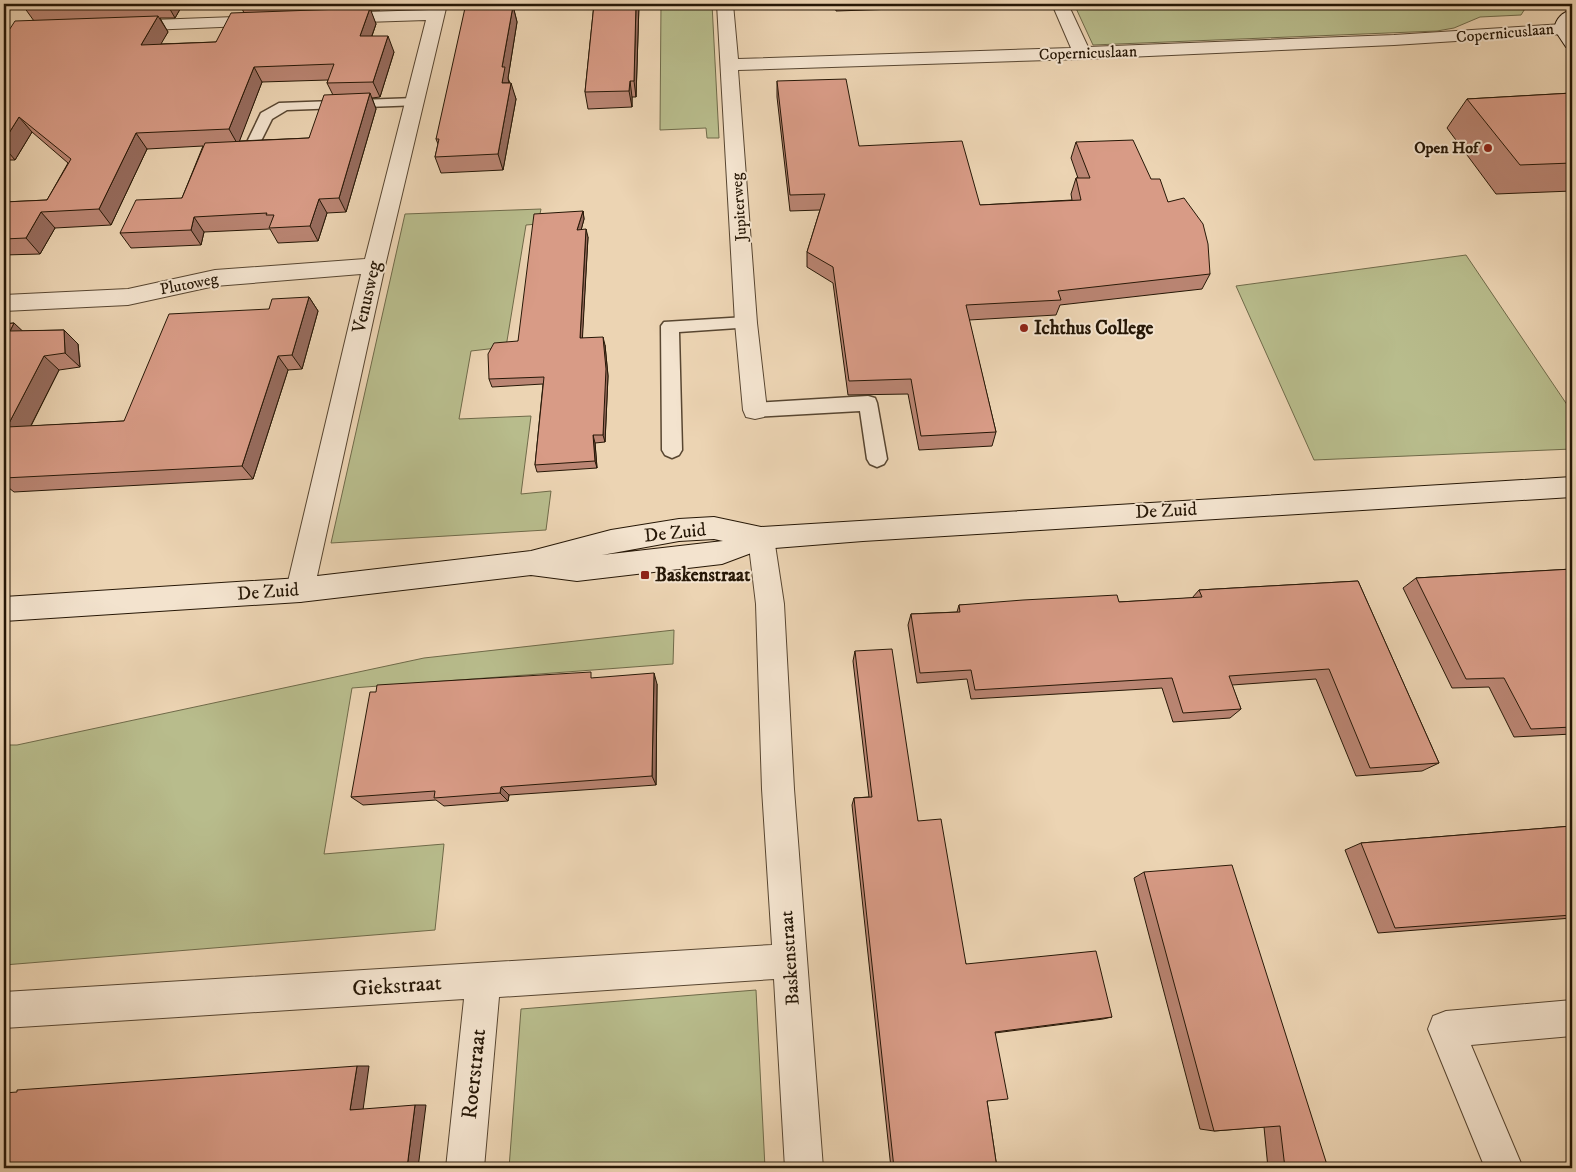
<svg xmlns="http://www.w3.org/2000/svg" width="1576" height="1172" font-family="'IM FELL DW Pica',serif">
	<rect width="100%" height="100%" fill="#ecd4b3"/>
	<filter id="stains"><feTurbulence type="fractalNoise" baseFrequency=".004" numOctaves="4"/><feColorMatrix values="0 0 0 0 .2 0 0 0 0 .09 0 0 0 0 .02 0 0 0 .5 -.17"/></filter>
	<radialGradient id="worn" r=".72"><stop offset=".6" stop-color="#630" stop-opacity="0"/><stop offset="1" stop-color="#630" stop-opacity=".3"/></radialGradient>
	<g fill="#b8bc8c" stroke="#6f6a49">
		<polygon points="661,4 712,4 719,138 707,138 706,128 660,130"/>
		<polygon points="1074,4 1528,4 1521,15 1480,17 1454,28 1437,31 1093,45"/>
		<polygon points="541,209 538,224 526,225 506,347 471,351 459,419 531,416 521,494 551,491 546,530 331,543 405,214"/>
		<polygon points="1466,255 1572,412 1572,449 1314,460 1236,286"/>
		<polygon points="674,630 673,664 352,688 324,854 444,844 435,930 4,965 4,745 17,745 424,658"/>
		<polygon points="756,990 765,1168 509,1168 521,1009"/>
	</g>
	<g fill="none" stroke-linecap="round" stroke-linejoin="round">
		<defs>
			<g id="lane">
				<polygon points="415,98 422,102 420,105 287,110 272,119 260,143 250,143 248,140 261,113 279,103"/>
				<polygon points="746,317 752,319 755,323 752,327 679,332 682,450 679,455 672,458 665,455 662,450 661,326 664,322"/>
				<polygon points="868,396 875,398 877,403 887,459 884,464 877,467 870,464 867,459 860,411 755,417 748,415 746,410 748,405 755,403"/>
			</g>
			<g id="street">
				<polygon points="431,4 447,4 385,266 314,590 310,598 300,602 290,598 286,590 361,274 215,286 128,305 4,311 4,295 128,289 215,270 365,259 426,20 335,23 329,22 326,18 329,14 335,13 429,10"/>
				<polygon points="717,4 733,4 738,59 1071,48 1052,4 1068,4 1088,47 1394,35 1563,24 1569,25 1572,29 1569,33 1563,34 1394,45 1082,59 738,70 757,323 767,410 764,417 755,419 746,417 743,410 735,323"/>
				<polygon points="265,16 271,17 274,21 271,25 125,31 119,30 116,26 119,22 125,21"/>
				<polygon points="761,527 770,530 774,538 784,604 794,789 823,1168 785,1168 774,979 499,997 484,1168 446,1168 464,999 4,1028 4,992 772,945 762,789 756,604 748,538 752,530"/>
				<polygon points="1572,1000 1572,1036 1471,1045 1523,1168 1485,1168 1428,1029 1433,1016 1446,1011"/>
			</g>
			<g id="secondary">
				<path d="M1572,10v38l-6,-1 -12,-18c2,-10 8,-17 18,-19z"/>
				<path d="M1572,477v20l-709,44 -101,8 -40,15 -145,17 -46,-6 -231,27 -296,19v-24l296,-19 231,-27 80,-21 68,-11 35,-2 47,10zM714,539l9,2 -121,14 77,-14z"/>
			</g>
		</defs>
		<use href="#lane" stroke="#584631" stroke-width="3"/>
		<use href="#street" stroke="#584631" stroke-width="2"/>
		<use href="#secondary" stroke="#261706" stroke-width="2"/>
		<use href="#lane" fill="#f3e3ce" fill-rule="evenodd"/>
		<use href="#street" fill="#f3e3ce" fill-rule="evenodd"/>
		<use href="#secondary" fill="#f3e3ce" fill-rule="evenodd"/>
	</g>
	<g fill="#ba8573" stroke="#261706" fill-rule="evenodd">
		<path d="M27,4h156l-8,14h-15l8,14 -8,12 56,-2 28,-29 -4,-9h142l-2,6h-10l6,14 -4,12 22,16 -14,45 -8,1 4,11 -30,103 -19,1 -9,28 -40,2 -8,-14 -66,3 -3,13 -70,3 -11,-15 62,-35 21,-52 -56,3 -36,76 -56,3 -15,26 -36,1v-53l43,-2 21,-37 -36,-31 -17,28h-11v-122l30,-17 -10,-14zM328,80l-1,3 6,12 -24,43 -70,3 23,-59z"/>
		<polygon points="594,4 639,4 636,97 632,97 632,107 588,109 585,92"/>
		<polygon points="829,4 988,4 988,6 836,11 835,5 829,5"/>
		<polygon points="513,6 517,22 508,78 516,99 503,170 441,173 435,157 438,144 436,139"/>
		<polygon points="777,81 859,146 980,205 1072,200 1071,194 1076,178 1078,178 1071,158 1076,142 1151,179 1168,202 1210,274 1202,289 1060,305 1056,315 969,320 996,432 992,446 919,450 908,394 848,395 833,283 807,267 807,252 820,210 790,211 777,97"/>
		<polygon points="1572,93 1572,191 1496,194 1447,128 1467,99"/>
		<polygon points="583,211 584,219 581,230 588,237 582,338 605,345 608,376 605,442 595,443 597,468 537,472 535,465 543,384 492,387 489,379 518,341"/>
		<polygon points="309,297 318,311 302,369 288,370 253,479 14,492 4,484 4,324 14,323 22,331 64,330 78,344 80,367 59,370 31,426 124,421 269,309"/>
		<polygon points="1572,569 1572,734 1514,737 1489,687 1452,688 1403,588 1416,578"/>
		<polygon points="1358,581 1439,763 1422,771 1356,776 1316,679 1232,685 1241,709 1230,718 1173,722 1162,688 971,699 967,679 917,683 908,625 911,614 957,612 959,605 1119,602 1192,598 1199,590"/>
		<polygon points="855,651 918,821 966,964 1112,1017 1103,1019 995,1033 987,1101 997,1168 891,1168 852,805 854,798 869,797 853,661"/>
		<polygon points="594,678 657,684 656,785 509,795 508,801 444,806 436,800 363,805 351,797"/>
		<polygon points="1572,826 1572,918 1378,933 1345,850 1361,843"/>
		<polygon points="1144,872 1328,1168 1268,1168 1264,1127 1214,1131 1200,1129 1134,878"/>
	</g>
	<g fill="#976c5e" stroke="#261706">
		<polygon points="167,4 183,4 175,18"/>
		<polygon points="378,4 382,4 380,10"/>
		<polygon points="636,4 639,4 636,97 634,81"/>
		<polygon points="513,6 517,22 508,78 509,83 502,83 502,67"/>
		<polygon points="370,8 376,24 366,52 360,36"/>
		<polygon points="158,16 168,32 151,61 141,45"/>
		<polygon points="388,36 394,52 380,97 373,82"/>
		<polygon points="254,67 262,82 238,145 229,129"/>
		<polygon points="630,81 632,97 632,107 629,91"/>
		<polygon points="511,83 516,99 503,170 498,154"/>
		<polygon points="370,93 376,109 346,212 339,198"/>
		<polygon points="19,117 32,132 15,160 4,147 4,141"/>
		<polygon points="136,133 147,149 111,225 99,209"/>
		<polygon points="319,199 327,213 318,241 310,226"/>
		<polygon points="583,211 584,219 579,238 577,230"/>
		<polygon points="41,212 55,228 40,254 26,238"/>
		<polygon points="194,217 204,232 201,245 191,230"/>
		<polygon points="586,229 588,237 582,346 580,338"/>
		<polygon points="309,297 318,311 302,369 292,355"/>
		<polygon points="14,323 29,337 10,331"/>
		<polygon points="64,330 78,344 80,367 65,353"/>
		<polygon points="603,337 605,345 608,376 605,442 603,435"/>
		<polygon points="44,356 59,370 23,441 7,427"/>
		<polygon points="278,356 288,370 253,479 242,466"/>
		<polygon points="593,435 595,443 597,468 595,461"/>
		<polygon points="654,673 657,684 656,785 652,776"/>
		<polygon points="501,787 509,795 508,801 500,793"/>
		<polygon points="357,1066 369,1066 363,1110 350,1110"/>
		<polygon points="415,1105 426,1105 418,1168 407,1168"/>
	</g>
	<g fill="#d89b86" stroke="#261706">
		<polygon points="27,4 109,4 24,7"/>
		<polygon points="594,4 636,4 634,81 630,81 629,91 585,92"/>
		<polygon points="513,6 502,67 505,67 502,83 511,83 498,154 435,157 439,139 436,139 465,8"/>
		<polygon points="370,8 360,36 388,36 373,82 327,83 334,64 254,67 229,129 136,133 99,209 41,212 26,238 4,239 4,202 47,200 71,159 19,117 4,141 4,38 15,21 158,16 141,45 216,42 231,13"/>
		<polygon points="846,79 859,146 962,141 980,205 1081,200 1076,178 1090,178 1076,142 1133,140 1151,179 1160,179 1168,202 1184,198 1203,224 1208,244 1210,274 1058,291 1061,300 966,305 996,432 921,436 911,379 849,381 833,267 807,252 825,194 790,195 777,81"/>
		<polygon points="370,93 339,198 319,199 310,226 269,228 274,215 266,215 267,213 194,217 191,230 120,233 136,200 182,198 205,143 309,138 324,95"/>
		<polygon points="1572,93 1572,163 1520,165 1467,99"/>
		<polygon points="583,211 577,230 586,229 580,338 603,337 606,369 603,435 593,435 595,461 535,465 544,377 489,379 488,354 494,343 518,341 534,214"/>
		<polygon points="309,297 292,355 278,356 242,466 4,478 4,324 14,323 10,331 64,330 65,353 44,356 7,427 124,421 169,314 269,309 272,299"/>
		<polygon points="1572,569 1572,727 1531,729 1504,678 1466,679 1416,578"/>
		<polygon points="1358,581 1439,763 1370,768 1329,669 1229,676 1241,709 1183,713 1172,678 975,690 971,670 920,673 911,614 960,612 959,605 1023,600 1117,595 1119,602 1202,597 1199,590"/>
		<polygon points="892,649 918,821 941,819 966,964 1096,951 1112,1017 995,1032 1008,1099 987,1101 997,1168 894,1168 854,798 872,797 855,651"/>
		<polygon points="591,672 591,678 654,673 652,776 501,787 500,793 434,798 435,791 351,797 370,692 376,692 377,685"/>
		<polygon points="1572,826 1572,915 1395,928 1361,843"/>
		<polygon points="1232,865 1328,1168 1285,1168 1280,1126 1214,1131 1144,872"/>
		<polygon points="357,1066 350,1110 415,1105 407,1168 351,1168 352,1164 297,1168 4,1168 4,1093 17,1092 17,1090"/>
	</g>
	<g fill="#8f2418" stroke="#f3e3ce" stroke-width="2">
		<circle cx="1488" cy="148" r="5"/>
		<circle cx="1024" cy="328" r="5"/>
		<rect x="640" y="570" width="10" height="10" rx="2.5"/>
	</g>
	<g text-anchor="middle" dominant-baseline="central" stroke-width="4" stroke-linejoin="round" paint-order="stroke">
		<g font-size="16" fill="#261706" stroke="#f3e3ce">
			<text transform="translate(1505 33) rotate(-5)">Copernicuslaan</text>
			<text transform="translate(1088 53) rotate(-2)">Copernicuslaan</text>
			<text transform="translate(739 207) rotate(-94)">Jupiterweg</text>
			<text transform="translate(189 284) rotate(-11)">Plutoweg</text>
		</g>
		<g font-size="16" font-weight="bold" fill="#261706" stroke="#f3e3ce" text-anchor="end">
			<text x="1478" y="148">Open Hof</text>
		</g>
		<g font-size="19" fill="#261706" stroke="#f3e3ce">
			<text transform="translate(367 297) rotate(-77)">Venusweg</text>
			<text transform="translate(1166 511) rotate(-3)">De Zuid</text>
			<text transform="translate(675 533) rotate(-6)">De Zuid</text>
			<text transform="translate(268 592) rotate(-4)">De Zuid</text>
			<text transform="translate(790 958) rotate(-94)">Baskenstraat</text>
		</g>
		<g font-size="19" font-weight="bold" fill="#261706" stroke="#f3e3ce" text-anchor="start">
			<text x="1034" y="328">Ichthus College</text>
			<text x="655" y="575">Baskenstraat</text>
		</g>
		<g font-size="22" fill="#261706" stroke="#f3e3ce">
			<text transform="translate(397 986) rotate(-4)">Giekstraat</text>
			<text transform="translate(474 1074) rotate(-84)">Roerstraat</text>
		</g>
	</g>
	<rect width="1576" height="1172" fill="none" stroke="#ecd4b3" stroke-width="20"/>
	<rect x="5" y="5" width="1566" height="1162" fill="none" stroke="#261706" stroke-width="2.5"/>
	<rect x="10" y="10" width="1556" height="1152" fill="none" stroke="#261706"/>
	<rect width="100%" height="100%" filter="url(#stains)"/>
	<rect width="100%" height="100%" fill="url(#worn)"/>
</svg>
